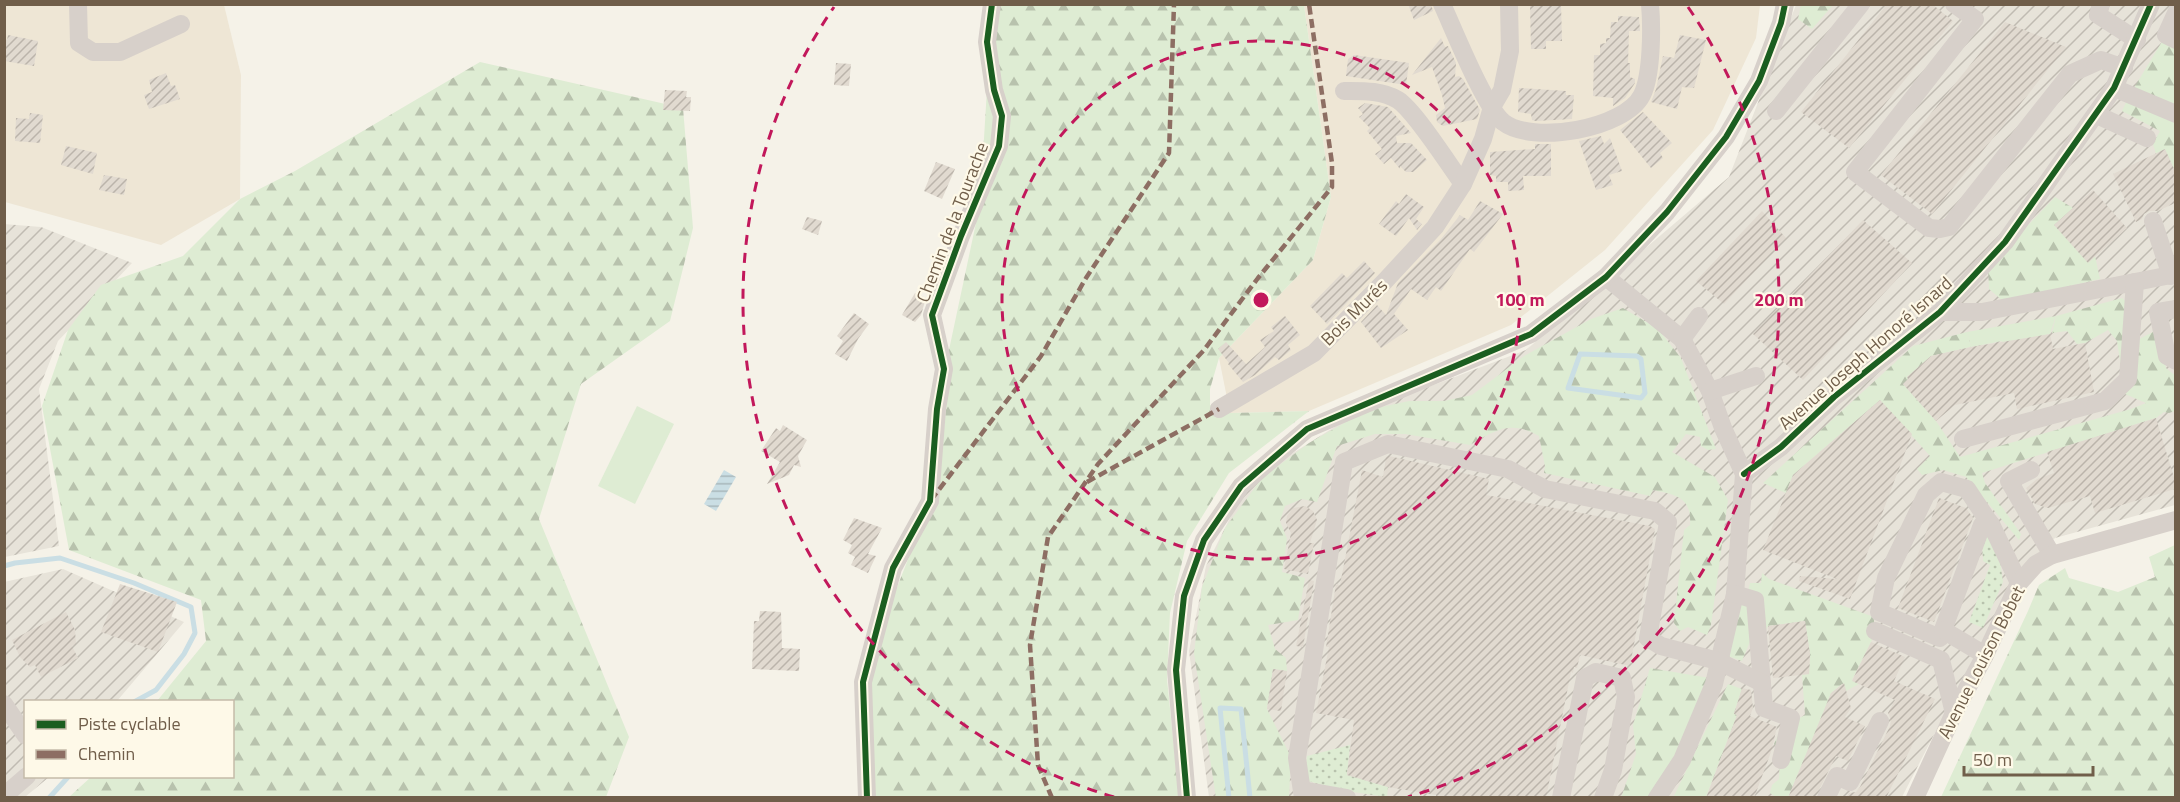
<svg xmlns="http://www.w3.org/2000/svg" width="2180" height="802" font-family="'Titillium Web',sans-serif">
	<defs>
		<pattern id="industrial-furrows" width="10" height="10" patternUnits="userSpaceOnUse" patternTransform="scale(1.5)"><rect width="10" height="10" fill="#e7e3d9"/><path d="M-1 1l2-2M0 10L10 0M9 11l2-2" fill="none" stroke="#c0bbb2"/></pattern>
		<pattern id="forest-firs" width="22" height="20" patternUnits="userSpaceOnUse" patternTransform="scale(1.5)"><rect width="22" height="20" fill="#deecd3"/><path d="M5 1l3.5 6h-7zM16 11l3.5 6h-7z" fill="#b8c2ad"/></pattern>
		<pattern id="garden-dots" width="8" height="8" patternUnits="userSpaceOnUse" patternTransform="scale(1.5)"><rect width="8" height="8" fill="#deecd3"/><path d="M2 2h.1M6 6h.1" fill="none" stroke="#b8c2ad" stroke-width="1.8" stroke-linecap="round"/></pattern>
		<pattern id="water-rules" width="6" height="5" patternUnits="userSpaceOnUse" patternTransform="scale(1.5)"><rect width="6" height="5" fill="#cadee4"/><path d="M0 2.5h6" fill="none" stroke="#a8b7bb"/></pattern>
		<pattern id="building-hatch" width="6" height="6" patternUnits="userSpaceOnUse" patternTransform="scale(1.5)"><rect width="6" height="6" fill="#e1dad0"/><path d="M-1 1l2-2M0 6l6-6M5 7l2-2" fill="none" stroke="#bbb4ab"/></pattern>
	</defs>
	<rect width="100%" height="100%" fill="#f5f2e8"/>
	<g fill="#eee6d5">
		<polygon points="4,5 224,5 241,75 240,199 161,245 5,202"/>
		<polygon points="1304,5 1760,5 1756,38 1713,130 1605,250 1511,325 1309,411 1230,413 1219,358 1313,260 1331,197"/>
	</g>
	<g fill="url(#industrial-furrows)">
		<polygon points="1796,5 2175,5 2175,505 2055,538 2022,568 2000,606 1902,797 1209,797 1189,651 1206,566 1239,500 1274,465 1352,416 1526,350 1729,177"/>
		<polygon points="4,224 41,227 132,263 58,341 39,389 59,546 5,557"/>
		<polygon points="63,569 184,622 117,701 26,702 26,776 49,777 25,797 5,797 4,582"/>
	</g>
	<g fill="#deecd3">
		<polygon points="2056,316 2050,334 2002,343 2002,341 1971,347 1967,332"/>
		<polygon points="637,406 674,424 635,504 598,486"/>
	</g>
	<g fill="url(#forest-firs)">
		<polygon points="986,5 1304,5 1331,197 1313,260 1219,358 1210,389 1210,405 1230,413 1309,411 1229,473 1187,541 1170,613 1167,679 1179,797 870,798 866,702 872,651 938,483 949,381 949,350 980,204 991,23"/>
		<polygon points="1801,5 1801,4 1833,5 1812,29 1798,19"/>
		<polygon points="2163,40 2175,45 2175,171 2165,150 2156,154 2153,144 2160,131 2122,111 2129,96"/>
		<polygon points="480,62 683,108 693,228 670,321 581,384 539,519 629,737 606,797 69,797 91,777 232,776 232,702 157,701 206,641 201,600 69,550 42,406 68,330 101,285 183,256 240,199 295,171"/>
		<polygon points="2055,197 2073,208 2054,225 2095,256 2100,279 2003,301 1989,289 1988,267"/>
		<polygon points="2122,298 2130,305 2128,352 2141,338 2157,330 2166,368 2173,374 2175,374 2175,411 2169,413 2164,412 2156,418 1982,473 1985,483 2021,534 2019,540 1966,477 1943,470 1922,475 1917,469 1930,456 1880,400 1793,475 1786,493 1763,483 1913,346 1967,332 1971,347 1931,356 1907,377 1908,379 1903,384 1936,421 1960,457 2131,409 2146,403 2125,394 2117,341 2108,330 2085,343 2077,344 2067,331 2052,333 2056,316"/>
		<path d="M1623,308l35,21 23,29 35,91 -8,1 -7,-4 -1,-9 -14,-3 -14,18 43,25 13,23 -17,125 -4,10 -19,-8 -8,4 -6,-8 10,-93 6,-5c2,-28 -14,-30 -37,-35l-3,6 -106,-23 1,-7 -6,-30c-27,-16 -44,-6 -69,9l-65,-11h-30l-38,12 -20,56 -15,-3 -17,7 -5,15 7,18 -5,33 23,6 -7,42 -30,5 7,24 11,9 1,13 -14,-2 -6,40 24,48 -2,40 -73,1 -22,-145 8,-66 23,-59 37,-50 47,-35 58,-33 42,-9h35l28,-6 52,-39 67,-37z"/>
		<polygon points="2175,545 2175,797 1941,797 2028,611 2039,585 2065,568 2069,578 2118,592 2155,577 2149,557"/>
		<polygon points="1762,573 1769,579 1874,617 1874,636 1852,680 1859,684 1846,691 1842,684 1831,693 1823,715 1788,797 1776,797 1770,793 1772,785 1779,779 1780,751 1774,744 1781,728 1805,715 1802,675 1809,674 1810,654 1805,621 1768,626 1764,634 1751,639 1742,661 1728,656 1736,606 1745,603 1750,583 1761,583"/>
		<polygon points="1650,668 1709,678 1677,755 1647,797 1621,798 1636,754 1633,725"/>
		<polygon points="1728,684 1742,689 1734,713 1737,715 1706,797 1673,798"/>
	</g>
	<g fill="url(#garden-dots)">
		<polygon points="1984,535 1988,537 2000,561 2003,582 1983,628 1969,622 1990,565 1983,561 1982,540"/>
		<polygon points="1350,745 1347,775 1388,787 1387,797 1346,791 1304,780 1307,756"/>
	</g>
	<polygon fill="url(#water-rules)" points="724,470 736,477 716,511 704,504"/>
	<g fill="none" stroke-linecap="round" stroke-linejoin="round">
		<g stroke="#cadee4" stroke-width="5">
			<polygon points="1580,354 1637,356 1641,359 1645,393 1641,398 1568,388"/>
			<polyline points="4,566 15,563 60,558 134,583 191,607 195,633 184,654 156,690 134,702"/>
			<polyline points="49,798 69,776"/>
			<polyline points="1229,798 1220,708 1241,709 1250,798"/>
		</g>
	</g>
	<g fill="url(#building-hatch)">
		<polygon points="1408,4 1431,4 1433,11 1414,20"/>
		<polygon points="1530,4 1561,4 1562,41 1546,41 1546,49 1531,49"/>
		<polygon points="1887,4 1932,4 1953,21 1849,148 1801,112"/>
		<polygon points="1618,16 1639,17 1640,31 1629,31 1628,63 1630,63 1630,77 1635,79 1635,83 1625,98 1613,106 1613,98 1593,96 1594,55 1600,55 1600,44 1606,43 1606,38 1610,38 1611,22 1618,22"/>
		<polygon points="2005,22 2066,47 1932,214 1881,175"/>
		<polygon points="8,35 38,41 34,66 4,61 4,39 7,40"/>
		<polygon points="1680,35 1706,40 1694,88 1682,87 1677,109 1651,102 1656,89 1663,56 1674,58"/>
		<polygon points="1441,38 1445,47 1448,46 1456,63 1455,77 1459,76 1463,79 1480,110 1477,119 1443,126 1437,122 1436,115 1445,108 1442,95 1432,67 1412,75"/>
		<polygon points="1354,55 1409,63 1406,85 1346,76 1348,59"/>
		<polygon points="836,63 851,64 849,86 834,85"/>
		<polygon points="166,73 171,86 175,85 180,99 149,109 144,95 152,92 149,80"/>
		<polygon points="1519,88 1566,91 1566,95 1574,95 1572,119 1536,121 1532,120 1531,114 1518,112"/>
		<polygon points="665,90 687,91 686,97 691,97 690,111 663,110"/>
		<polygon points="1365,103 1388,107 1411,133 1396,136 1397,143 1411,143 1427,160 1413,172 1406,172 1400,166 1400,169 1391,158 1384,164 1375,154 1382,149 1367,131 1370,128 1359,117 1363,114 1358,108"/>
		<polygon points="1643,112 1672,143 1660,153 1663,158 1651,168 1620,130"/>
		<polygon points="30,113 43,115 40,143 15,141 16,118 29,119"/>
		<polygon points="1601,136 1604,144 1610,138 1622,171 1609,175 1613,185 1596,190 1579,141"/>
		<polygon points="1535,144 1551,144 1551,176 1523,176 1524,190 1508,191 1508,182 1496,182 1496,176 1490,175 1490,152 1535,149"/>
		<polygon points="66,146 97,153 93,174 61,165"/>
		<polygon points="2165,149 2175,171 2175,203 2158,211 2149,211 2144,214 2142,219 2136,222 2113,174"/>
		<polygon points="936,162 955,169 942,199 924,191"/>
		<polygon points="104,175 127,179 124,195 99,190"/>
		<polygon points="2093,190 2127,228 2088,263 2054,225"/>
		<polygon points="1406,194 1424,207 1416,219 1422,224 1417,230 1409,218 1396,236 1379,224 1396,201 1399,204"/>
		<polygon points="1480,201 1503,214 1474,252 1470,249 1441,291 1436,287 1427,300 1411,289 1394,314 1408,330 1381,348 1361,322 1377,305 1386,315 1398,283 1441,239 1460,215 1468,220"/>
		<polygon points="1762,211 1786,238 1724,304 1696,281"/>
		<polygon points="807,217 822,221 818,235 802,229"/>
		<polygon points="1863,220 1912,263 1803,380 1753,334"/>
		<polygon points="1364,261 1375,273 1327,324 1310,306 1342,273 1347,278"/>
		<polygon points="915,293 926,298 921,315 915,322 902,315"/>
		<polygon points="854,313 869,324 858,339 847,361 835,354 843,341 837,336"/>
		<polygon points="1285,316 1300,335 1288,345 1291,350 1279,360 1275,357 1255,375 1243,382 1228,364 1229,363 1218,349 1226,342 1246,364 1265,347 1260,340 1274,331 1271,327"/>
		<polygon points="2050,334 2053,349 2085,343 2094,392 2017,409 2014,393 1955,405 1936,421 1903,384 1908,379 1907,377 1931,356 1971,347"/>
		<polygon points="1880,400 1912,434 1850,599 1799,581 1800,576 1837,579 1763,550 1793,475"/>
		<polygon points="2156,418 2175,481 2175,489 2095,513 2090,496 2048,508 2035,504 2026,488 2037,479 2054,473 2047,452"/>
		<polygon points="783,425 807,440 798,456 801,467 794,465 789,475 767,484 780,462 761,451 776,428 780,431"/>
		<polygon points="1389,456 1489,479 1486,495 1650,526 1655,529 1630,666 1580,655 1577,668 1574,667 1573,673 1571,672 1546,798 1436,798 1436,795 1388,787 1347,775 1354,720 1316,713 1329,647 1326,647 1336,584 1340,585 1362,470 1383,477 1386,457"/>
		<polygon points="1939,498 1966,508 1973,518 1934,622 1898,608"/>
		<polygon points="1305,506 1313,511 1317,520 1310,543 1314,543 1308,574 1284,569 1291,533 1286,523 1287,516 1293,508"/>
		<polygon points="854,518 882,528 868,554 876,556 868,573 851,565 855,557 848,553 852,545 843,540"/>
		<polygon points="1309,580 1314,581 1303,647 1296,646"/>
		<polygon points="120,584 177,602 158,652 101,632"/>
		<polygon points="760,611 781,612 782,648 800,649 799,671 752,669 754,621 759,621"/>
		<polygon points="66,612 75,630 76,644 72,646 78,658 41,677 35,665 30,667 20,657 12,640"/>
		<polygon points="1805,621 1810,654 1809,674 1773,678 1768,626"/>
		<polygon points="1871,642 1905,657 1894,681 1935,699 1886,798 1846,798 1849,793 1856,792 1860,787 1890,726 1891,720 1888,713 1895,700 1852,681"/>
		<polygon points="1273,669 1287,671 1281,711 1267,709"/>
		<polygon points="1844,683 1851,708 1845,717 1865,726 1848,761 1836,756 1815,798 1788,798 1831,693"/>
		<polygon points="1742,688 1751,690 1753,708 1750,716 1777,727 1771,752 1754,798 1706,798 1737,715 1734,714"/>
	</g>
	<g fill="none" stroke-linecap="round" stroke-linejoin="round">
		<g stroke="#d7d0ca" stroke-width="18">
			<polyline points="78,4 79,43 93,52 120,52 181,24"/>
			<path d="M1442,4c12,26 42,102 61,118 29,23 122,7 139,-27 10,-20 10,-68 8,-91"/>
			<polyline points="1954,4 1975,19 1855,172 1929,228 1940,229 1949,227 2070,74 2101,60 2124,68"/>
			<polyline points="2101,4 2098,15 2137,40"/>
			<polyline points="2176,13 2166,35 2176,40"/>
			<polyline points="2114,88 2176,114"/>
			<path d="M1344,91c17,0 38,-1 54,9 17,11 51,65 65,84"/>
			<polyline points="1776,111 1861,4"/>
			<polyline points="2097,115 2147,138"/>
			<polyline points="2153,221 2171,276"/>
			<polyline points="1606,277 1682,339 1710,391 1723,428 1744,474 1735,594 1714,684 1682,760 1657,798"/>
			<polyline points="2176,309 2158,312 2167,356 2176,361"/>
			<polyline points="1940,312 1982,312 2176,274"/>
			<polyline points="1682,339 1699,316"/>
			<polyline points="1710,391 1756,376"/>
			<polyline points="1219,409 1314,353 1385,281 1435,227 1463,184 1483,139 1492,107 1502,90 1510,51 1509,4"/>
			<polyline points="1963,439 2105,401 2128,379 2135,282"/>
			<polyline points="2031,470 2009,481 2052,555"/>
			<polyline points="1744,474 1781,447 1834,397 1940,312 2005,242 2114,88 2151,4"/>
			<polyline points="1987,519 1967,489 1941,482 1926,495 1886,578 1879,612 1940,638 1982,525 1987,519 1991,524 2019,583"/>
			<polyline points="1735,594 1755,600 1764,708 1791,718 1781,760"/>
			<polyline points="1943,630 1985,655"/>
			<polyline points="1875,631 1941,660 1954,713"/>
			<polyline points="4,704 26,736"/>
			<polyline points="1302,790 1347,798"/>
			<polyline points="4,796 27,776"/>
			<polyline points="867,798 863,682 893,568 930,501 937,409 944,369 932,315 961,236 999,146 1002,116 994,90 987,42 992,4"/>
			<polyline points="1187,798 1176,670 1184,596 1204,540 1241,486 1307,429 1531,334 1606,277 1667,212 1726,137 1759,81 1781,23 1785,4"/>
			<polyline points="1303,798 1297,758 1344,462 1388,444 1508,469 1545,489 1655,511 1668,522 1648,638 1661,646 1718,661 1762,683"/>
			<polyline points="1561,798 1585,678 1596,672 1622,678 1626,697 1613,770 1603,798"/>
			<polyline points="1826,798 1837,776 1850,782 1880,721"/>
			<polyline points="1915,798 1954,713 1985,655 2019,583 2036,564 2052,555 2176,520"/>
		</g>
		<g stroke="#8d6e63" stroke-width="4.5" stroke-dasharray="9 4.5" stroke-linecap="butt">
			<polyline points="1087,482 1219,409"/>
			<polyline points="931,500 1041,356 1086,278 1169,153 1174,4"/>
			<polyline points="1052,798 1038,765 1030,645 1048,537 1098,464 1204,350 1258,278 1332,187 1332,163 1309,4"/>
		</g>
		<defs>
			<g id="cycleway">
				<polyline points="1744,474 1781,447 1834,397 1940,312 2005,242 2114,88 2151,4"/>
				<polyline points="867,798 863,682 893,568 930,501 937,409 944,369 932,315 961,236 999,146 1002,116 994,90 987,42 992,4"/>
				<polyline points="1187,798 1176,670 1184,596 1204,540 1241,486 1307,429 1531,334 1606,277 1667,212 1726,137 1759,81 1781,23 1785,4"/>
			</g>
		</defs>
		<use href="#cycleway" stroke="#fef9e8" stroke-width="10"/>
		<use href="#cycleway" stroke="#1b5e20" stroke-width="6"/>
	</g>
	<g fill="none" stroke="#c2185b" stroke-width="3" stroke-dasharray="10 8">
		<circle cx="1261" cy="300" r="259"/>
		<path d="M1114 797A518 518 0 0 1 834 7M1688 7A518 518 0 0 1 1408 797"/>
	</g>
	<g text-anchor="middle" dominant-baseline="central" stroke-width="4.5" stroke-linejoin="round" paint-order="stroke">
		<g font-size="18" fill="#705e4a" stroke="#fef9e8">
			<text transform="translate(952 222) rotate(-69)">Chemin de la Tourache</text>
			<text transform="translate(1354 312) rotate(-45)">Bois Murés</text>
			<text transform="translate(1865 353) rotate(-41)">Avenue Joseph Honoré Isnard</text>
			<text transform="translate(1981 662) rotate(-63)">Avenue Louison Bobet</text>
		</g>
	</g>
	<circle cx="1261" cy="300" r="9" fill="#c2185b" stroke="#fef9e8" stroke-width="3"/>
	<g font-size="18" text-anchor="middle" font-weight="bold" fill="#c2185b" stroke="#fef9e8" stroke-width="4.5" stroke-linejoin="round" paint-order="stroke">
		<text x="1520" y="306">100 m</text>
		<text x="1779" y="306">200 m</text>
	</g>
	<rect width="2180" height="802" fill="none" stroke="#705e4a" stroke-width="12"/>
	<rect x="24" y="700" width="210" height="78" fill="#fef9e8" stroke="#c5bba9" stroke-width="1.5"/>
	<rect x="36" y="720" width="30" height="9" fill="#1b5e20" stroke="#c5bba9" stroke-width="1.5"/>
	<text x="78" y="730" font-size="18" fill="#705e4a">Piste cyclable</text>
	<rect x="36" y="750" width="30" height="9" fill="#8d6e63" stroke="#c5bba9" stroke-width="1.5"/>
	<text x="78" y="760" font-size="18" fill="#705e4a">Chemin</text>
	<path d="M1964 766v9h129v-9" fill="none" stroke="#705e4a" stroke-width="3"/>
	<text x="1973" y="766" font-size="18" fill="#705e4a" stroke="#fef9e8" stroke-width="4.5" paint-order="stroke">50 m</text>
</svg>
